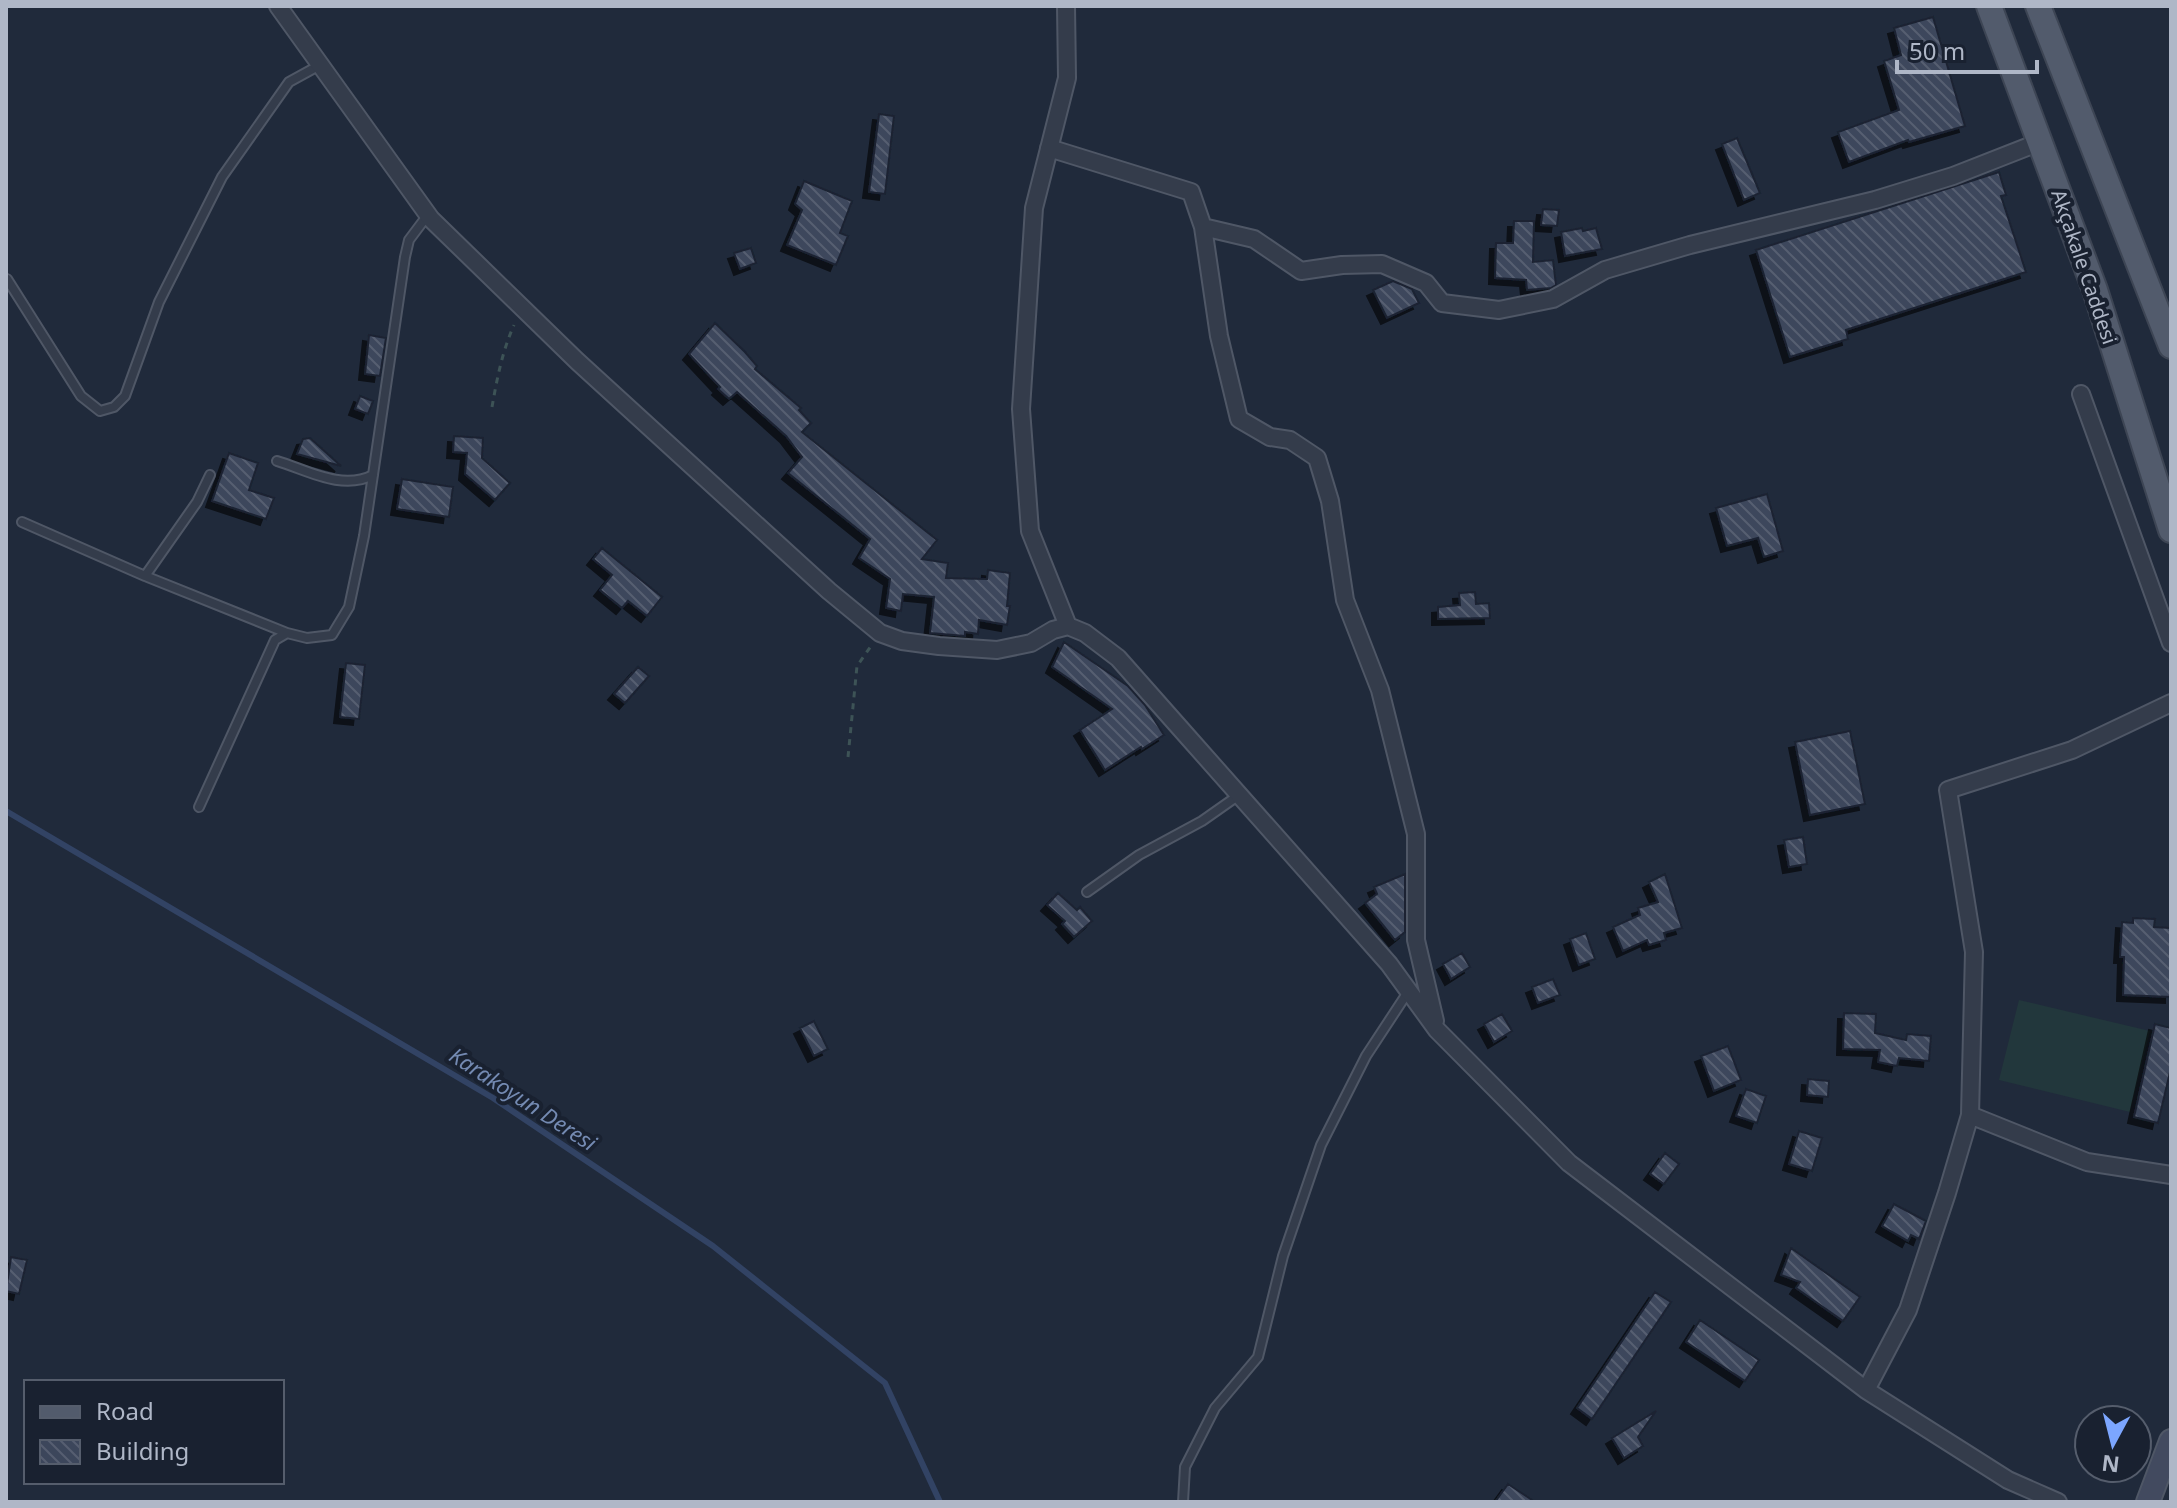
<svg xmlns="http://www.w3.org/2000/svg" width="2177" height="1508" font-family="'Noto Sans',sans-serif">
<defs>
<pattern id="building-back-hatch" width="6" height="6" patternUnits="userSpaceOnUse" patternTransform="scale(2)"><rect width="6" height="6" fill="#3c465b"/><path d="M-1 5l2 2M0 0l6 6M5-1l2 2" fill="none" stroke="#565e71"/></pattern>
<filter id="shadow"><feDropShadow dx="-6" dy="6" stdDeviation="0" flood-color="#0009"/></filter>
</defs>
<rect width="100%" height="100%" fill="#202a3b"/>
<path fill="#22373c" d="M2019 1000 2150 1031 2130 1112 1999 1080Z"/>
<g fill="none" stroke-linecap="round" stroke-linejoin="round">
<path stroke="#324364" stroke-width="6" d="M6 811 493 1098 713 1246 885 1383 940 1502"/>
</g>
<path fill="url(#building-back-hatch)" stroke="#1b2332" stroke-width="2" filter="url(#shadow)" d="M1933 17 1965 126 1909 142 1908 140 1849 162 1838 132 1899 110 1884 61 1901 55 1894 28Z
M879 114 894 116 885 194 869 192Z
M1737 138 1760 193 1744 200 1722 144Z
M1999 172 2006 195 2001 196 2026 272 1846 330 1848 339 1790 357 1756 250Z
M804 181 852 201 840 233 848 236 836 265 787 245 802 210 795 204Z
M1543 209 1559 210 1557 226 1541 225Z
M1514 221H1534L1533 262 1553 260 1556 285 1551 288 1527 290 1526 280 1495 278 1496 243H1513Z
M1582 228 1583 231 1596 228 1602 249 1565 256 1561 232Z
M751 248 756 263 740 269 734 253Z
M1393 281 1412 289 1419 303 1387 318 1373 290Z
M715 323 745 352 757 366 755 369 801 408 799 410 811 423 802 432 937 540 922 559 948 563 946 578 987 579 988 570 1010 573 1007 606H1010L1007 625 979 620 978 634 965 632V636L930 633 934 597 903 594 901 611 886 608 890 579 859 558 870 539 788 473 802 457 786 436 737 392 729 399 718 389 720 387 689 354Z
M369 335 386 338 380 376 365 374Z
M360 396 373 401 368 414 355 409Z
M454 436 483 438 482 458 510 483 495 500 465 474 467 453 453 452Z
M310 438 341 466 297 454 303 439Z
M229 453 258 463 249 490 274 498 266 519 212 501Z
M402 479 453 487 449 517 397 509Z
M1767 494 1783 551 1764 557 1758 538 1727 546 1716 508Z
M602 548 662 597 647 616 628 601 622 608 600 590 612 575 593 559Z
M1475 592 1476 604 1489 603 1490 618 1438 619V607L1460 605 1459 593Z
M1064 642 1128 686 1145 705 1164 735 1142 749 1141 747 1105 770 1080 730 1112 709 1052 667Z
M346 663 365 665 359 719 340 717Z
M638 667 649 676 625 703 614 694Z
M1850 731 1865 804 1810 815 1795 742Z
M1803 837 1807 864 1789 867 1784 840Z
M1405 874V932L1395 940 1365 903 1377 894 1374 887Z
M1665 874 1682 928 1664 933 1666 940 1649 945 1647 940 1623 951 1613 927 1640 915 1638 908 1658 902 1649 882Z
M1058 893 1077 910 1080 907 1092 921 1074 937 1062 924 1065 921 1047 905Z
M2133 918 2155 919 2154 927 2171 928V997L2123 995 2124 957H2120L2122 922 2133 923Z
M1586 933 1595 959 1579 965 1570 939Z
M1462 953 1470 967 1451 979 1443 964Z
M1553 979 1560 995 1538 1003 1532 987Z
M1844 1013 1876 1014 1875 1033 1906 1040 1907 1034 1931 1036 1929 1061 1899 1058 1897 1066 1878 1062 1880 1050 1843 1049Z
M1502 1014 1512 1031 1494 1042 1484 1024Z
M814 1021 828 1049 814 1056 800 1028Z
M2155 1024 2171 1028V1068L2158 1123 2134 1117Z
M1728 1046 1741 1080 1714 1091 1701 1056Z
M1808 1079 1829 1081 1828 1097 1807 1095Z
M1746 1089 1766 1096 1757 1123 1736 1116Z
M1799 1131 1822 1138 1812 1171 1789 1164Z
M1665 1153 1679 1164 1664 1184 1650 1174Z
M1894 1204 1926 1221 1919 1239 1911 1235 1908 1241 1882 1226Z
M1791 1248 1860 1297 1843 1321 1796 1288 1800 1282 1781 1275Z
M11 1257 27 1260 19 1294 6 1291Z
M1655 1292 1671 1302 1592 1419 1577 1408Z
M1700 1320 1759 1360 1745 1381 1686 1342Z
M1656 1411 1638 1437 1643 1446 1624 1458 1612 1438Z
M1508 1484 1535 1502H1495Z"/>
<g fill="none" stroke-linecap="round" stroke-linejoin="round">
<defs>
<path id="service" d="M7 279 81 396 100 411 114 407 125 396 159 302 222 177 289 82 320 65
M277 461C307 470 342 491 373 475
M22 522 145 576 287 633
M145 576 197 502 210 475
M199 807 275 640 287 633 307 638 332 635 349 607 364 536 405 257 409 240 427 216
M1087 892 1139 855 1202 821 1239 795
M1183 1502 1185 1467 1215 1408 1258 1357 1283 1256 1321 1145 1366 1056 1408 992"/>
<path id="minor" d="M278 6 431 219 577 361 829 591 880 633 902 641 939 646 997 650 1031 643 1053 630 1068 626 1085 633 1118 658 1187 736 1389 964 1437 1030 1569 1163 1866 1390 2008 1480 2058 1502
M1066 6 1067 78 1034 208 1021 409 1030 531 1068 626
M1049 148 1191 192 1203 227 1254 239 1301 271 1342 265 1382 264 1426 283 1442 303 1499 310 1553 299 1605 270 1690 245 1875 200 1953 176 2040 142
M1203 227 1219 336 1239 419 1270 437 1290 440 1317 458 1330 501 1345 600 1380 690 1416 834V940L1435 1021
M2081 394 2171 643
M1970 1115 2087 1162 2171 1175
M1866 1390 1908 1310 1947 1193 1970 1115 1974 952 1948 790 2072 750 2171 703"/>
<path id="secondary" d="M2148 1502 2171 1441"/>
<path id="primary" d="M1989 6 2095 290 2171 530
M2038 6 2171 346"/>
</defs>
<use href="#service" stroke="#4f5766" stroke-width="12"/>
<use href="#minor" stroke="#4f5766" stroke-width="20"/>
<use href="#secondary" stroke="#4f5766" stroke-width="26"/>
<use href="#primary" stroke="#3d4554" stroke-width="28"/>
<path stroke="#3d5356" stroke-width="3" stroke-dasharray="6 6" stroke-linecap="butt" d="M492 407C497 379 502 352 514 325
M848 757 857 666 871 646"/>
<use href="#service" stroke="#343c4b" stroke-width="8"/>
<use href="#minor" stroke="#343c4b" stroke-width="16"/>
<use href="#secondary" stroke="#424a5f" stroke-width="22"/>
<use href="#primary" stroke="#525b6c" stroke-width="24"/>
</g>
<g text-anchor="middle" stroke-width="8" stroke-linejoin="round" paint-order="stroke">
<g font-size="20" fill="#afb7c7" stroke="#192130">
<text transform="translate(2084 267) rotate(71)" y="7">Akçakale Caddesi</text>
</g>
<g font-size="22" font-style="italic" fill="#748ab2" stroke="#192130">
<text transform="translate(523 1099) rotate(33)" y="8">Karakoyun Deresi</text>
</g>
</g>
<rect width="2177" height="1508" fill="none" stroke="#afb7c7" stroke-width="16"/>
<rect x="24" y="1380" width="260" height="104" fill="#192130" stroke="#555d6c" stroke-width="2"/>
<rect x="40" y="1406" width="40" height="12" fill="#525b6c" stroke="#555d6c" stroke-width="2"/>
<text x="96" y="1420" font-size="24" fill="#afb7c7">Road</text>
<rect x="40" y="1440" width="40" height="24" fill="url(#building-back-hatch)" stroke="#555d6c" stroke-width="2"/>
<text x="96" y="1460" font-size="24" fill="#afb7c7">Building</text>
<g transform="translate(2113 1444) rotate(187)"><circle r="38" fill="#192130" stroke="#555d6c" stroke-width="2"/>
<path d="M0-6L14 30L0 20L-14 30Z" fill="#7ca6ff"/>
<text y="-12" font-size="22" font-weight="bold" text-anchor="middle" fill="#afb7c7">N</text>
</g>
<path d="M1897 60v12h140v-12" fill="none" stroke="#afb7c7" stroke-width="4"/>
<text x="1909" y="60" font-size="24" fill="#afb7c7" stroke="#192130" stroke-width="6" paint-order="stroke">50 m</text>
</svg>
